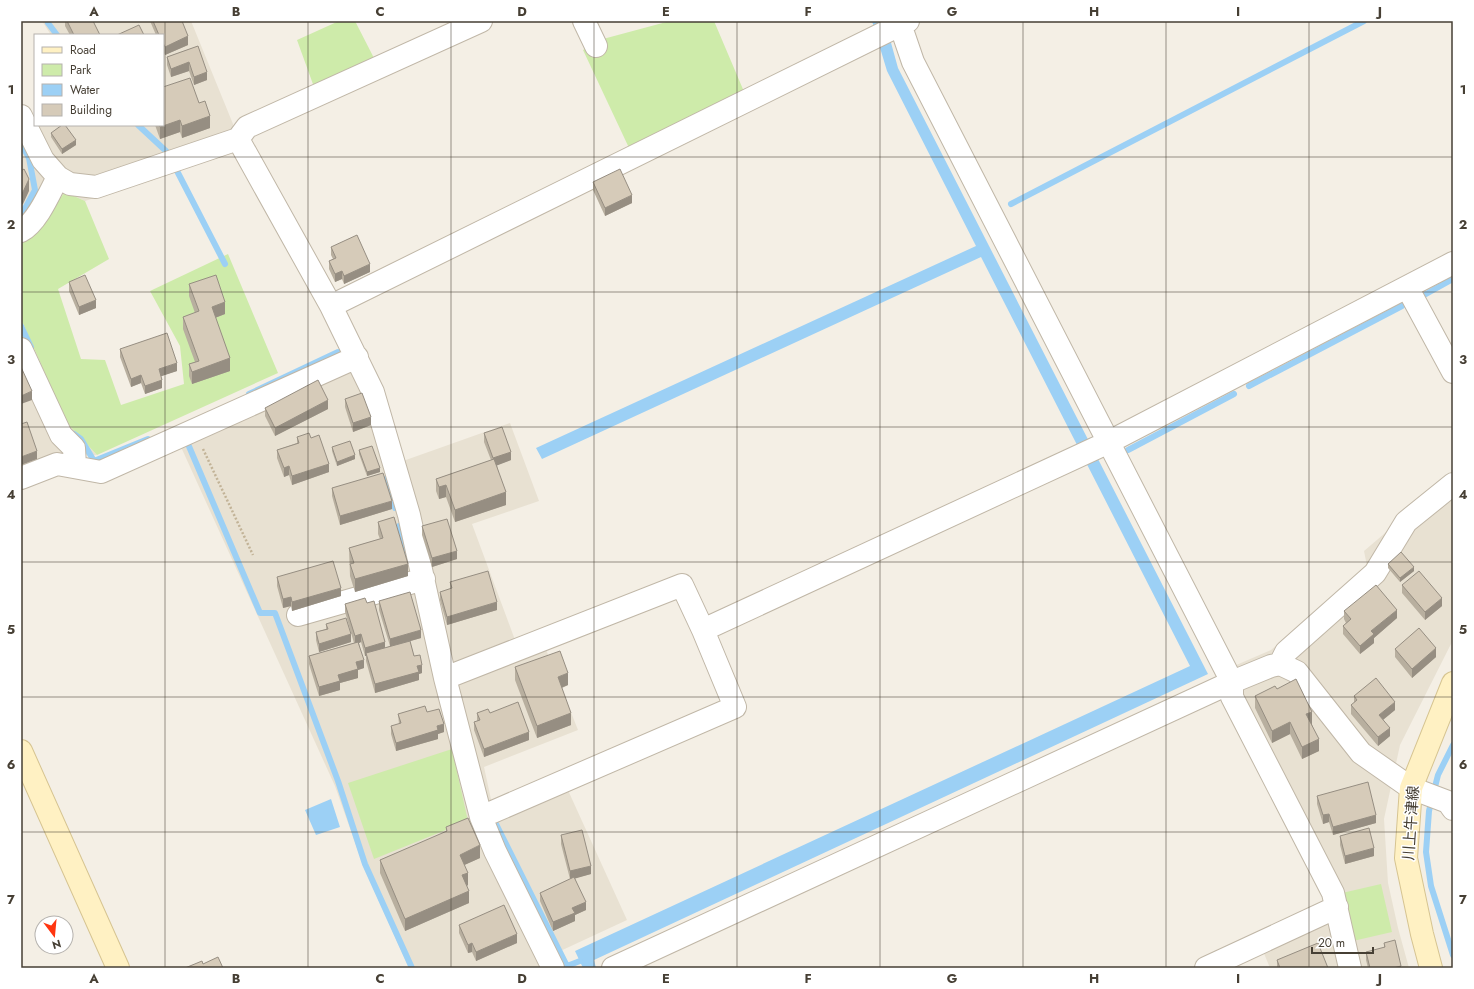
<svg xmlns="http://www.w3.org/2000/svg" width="1474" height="989" font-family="Jost,'Noto Sans JP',sans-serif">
<rect width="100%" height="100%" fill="#f4efe5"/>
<path fill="#e8e1d2" d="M42 21H191L233 124V152L85 201 65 192 31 235 21 240V133L38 125H163V35H51Z
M21 319 67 423 97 455 57 456 21 470Z
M368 361 403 461 510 423 539 501 472 524 515 640 545 647 578 730 484 767 492 804 567 788 627 920 556 953 552 968H409L364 868 335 786 181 447Z
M1453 475V640L1400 745 1384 819 1388 883 1398 928 1409 968H1270L1263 951 1329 904 1224 696 1234 666 1271 650 1367 566 1364 551Z"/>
<path fill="#ceebaa" d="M339 21H355L376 62 314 87 297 40Z
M670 21H714L745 94 630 150 583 50 603 39Z
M65 192 85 201 109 259 58 289 81 359 105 360 121 405 184 384 180 346 150 291 228 254 278 373 97 455 67 423 21 319V240L31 235Z
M452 749 468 821 374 859 348 783Z
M1381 884 1392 932 1353 941 1342 893Z"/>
<path fill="#9cd0f5" d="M872 21H885L898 68 1208 674 594 960 596 968H583L575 951 1190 666 981 257 542 459 536 448 976 246 887 71Z
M331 799 340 827 316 835 305 810Z"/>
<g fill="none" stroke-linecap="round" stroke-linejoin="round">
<path stroke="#9cd0f5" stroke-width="6" d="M48 23 57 35
M138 125 167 152
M21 143 29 158 35 190 21 216
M176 169 225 264
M1011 204 1364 21
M1426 294 1453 279
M21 326 31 347
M1249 386 1402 306
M249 394 338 352
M74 434 81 439 94 461 148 439
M188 444 260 613H275L338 781 365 864 412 968
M1128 450 1234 394
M387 478 395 508
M399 526 408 561
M1453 745 1438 775 1429 811 1426 852 1431 886 1453 955
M494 820 567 966 580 961"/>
<defs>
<path id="street" d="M584 21 596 46
M899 21 913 62 1232 682V697L1333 893 1350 968
M21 116 43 160 58 177 70 184 96 187 238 139 247 127 481 21
M238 139 331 306 373 392 409 515 445 678 481 817 495 851 553 968
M21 231C37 223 50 192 58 177
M1407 287 1453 372
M331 306 908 21
M21 349 61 435 74 448 75 467
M21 478 57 464 101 472 357 357
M298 615 424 579
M1280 664 1286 652 1375 573 1406 522 1453 484
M445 678 682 585 703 630 1109 442 1453 263
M481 817 735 707 703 630
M613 968 1232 682 1271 666 1280 664 1297 672 1361 753 1411 788 1448 802 1453 809
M1206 968 1337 907"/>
<path id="secondary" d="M21 751 118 968
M1431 968 1422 934 1406 858 1411 788 1453 683"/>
</defs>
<use href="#street" stroke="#c0b7a7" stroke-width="24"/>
<use href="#secondary" stroke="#d6c491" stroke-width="24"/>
<path stroke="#c2b397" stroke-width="2.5" stroke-dasharray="2 2" stroke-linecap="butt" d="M203 449 253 555"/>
<use href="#street" stroke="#fff" stroke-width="22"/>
<use href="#secondary" stroke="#fff1c3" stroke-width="22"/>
</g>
<path fill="#b8af9f" d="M65 21H93L100 35H70L65 26Z
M150 21H182L188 45 165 55 163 51V35H156Z
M198 46 207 80 194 85 189 71 171 77 167 65V57Z
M199 103 210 128 182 138 180 132 160 139 155 125H163Z
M51 133 76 145 62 154 51 137Z
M593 182 632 203 605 216 593 190Z
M331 247 370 272 344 284 342 279 335 282 329 269V261L333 259 331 255Z
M69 282 96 308 79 315 69 291Z
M189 284 225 314 215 318 230 371 192 384 189 376V364L195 362 183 329V317L195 313 189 296Z
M120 349 177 371 161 376 162 388 145 394 141 383 131 387 120 357Z
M345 399 371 425 353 432 345 407Z
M265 408 328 409 275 436 265 416Z
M484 433 511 460 497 465 506 505 455 522 446 497 439 499 436 491V479L491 460 484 442Z
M297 437 311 438 329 472 292 485 289 475 284 477 277 458V450L297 443Z
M332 447 355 459 337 466 332 451Z
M359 450 380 472 367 476 359 454Z
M332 488 392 509 340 525 332 496Z
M378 522 408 576 355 592 350 576 349 548 380 539 378 534Z
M422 526 457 559 432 567 422 535Z
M1388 564 1414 571 1400 582 1388 568Z
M277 577 341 596 292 611 291 606 283 608 277 586Z
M450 582 497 610 447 625 440 600V592L450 589Z
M1402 585 1442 606 1425 620 1402 593Z
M379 601 421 638 410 641 414 656 422 673 419 674V680L375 693 366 661V656H365L361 642 359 643 364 668 358 670V678L340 683V690L319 696 309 664V656L354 643 345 612V604L367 603 385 648 390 646 379 610Z
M1344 611 1397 618 1374 638V643L1360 654 1343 634V626L1346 623 1344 619Z
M326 624 351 642 319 652 316 640V632L326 629Z
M1395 649 1436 657 1412 678 1395 657Z
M515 667 568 685 562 688 571 725 537 738 515 680Z
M1277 689 1312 724 1319 751 1302 759 1290 734 1272 743 1255 708V696Z
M1354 696 1395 710 1383 720 1390 736 1378 746 1351 714V705L1354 703Z
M427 712 444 732 438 734V739L396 751 391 734V726L399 724 398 714Z
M477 713H490L529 740 484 757 474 730V722L477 721Z
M1317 796 1376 823 1333 835 1329 822 1323 824 1317 804Z
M446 827 480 858 464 865 468 885 467 886 469 903 405 931 380 873V860L446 832Z
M561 835 591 874 575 878 586 910 575 915V921L553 931 540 901V893L570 879 561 844Z
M1340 836 1374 856 1345 864 1340 845Z
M459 925 517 943 476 961 472 952 468 953 459 933Z
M1384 943 1401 968H1368L1366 960V952L1384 948Z
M1277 960 1328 968H1277Z"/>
<path fill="#968e82" d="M188 36V45L165 55V47Z
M189 62V71L171 77V69Z
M207 72V80L194 85V77Z
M210 116V128L182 138V126Z
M180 120V132L160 139V127Z
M76 140V145L62 154V149Z
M29 179V191L23 204 21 205V193Z
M632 195V203L605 216V208Z
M370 264V272L344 284V276Z
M342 271V279L335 282V274Z
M96 300V308L79 315V307Z
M225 302V314L212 319V307Z
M230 358V371L192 384V372Z
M177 363V371L159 377V369Z
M141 375V383L131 387V379Z
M162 380V388L145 394V386Z
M32 391V400L21 404V396Z
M328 400V409L275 436V428Z
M371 417V425L353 432V423Z
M37 451V459L21 465V457Z
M511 452V460L493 467V458Z
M355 455V459L337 466V462Z
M329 464V472L292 485V476Z
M289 466V475L284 477V468Z
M380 468V472L367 476V472Z
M446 485V497L439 499V487Z
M506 492V505L455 522V510Z
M392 501V509L340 525V516Z
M457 551V559L432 567V558Z
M408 564V576L355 592V579Z
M1414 567V571L1400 582V578Z
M341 588V596L292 611V602Z
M291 597V606L283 608V599Z
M1442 598V606L1425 620V612Z
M497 602V610L447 625V617Z
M1397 610V618L1374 638V643L1360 654V646L1371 631Z
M421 630V638L390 647V639Z
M351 634V642L319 652V644Z
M361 634V642L355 645V636Z
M385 642V651L366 653V656H365V648Z
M1436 648V657L1412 678V669Z
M364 660V668L358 670V678L340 683V690L319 696V687L356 662Z
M422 665V673L419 674V680L375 693V684L417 666Z
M568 673V685L558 689V677Z
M1395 702V710L1379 723V715Z
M1312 712V724L1306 727V714Z
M571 713V725L537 738V726Z
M1290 722V734L1272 743V731Z
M444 724V732L438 734V739L396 751V743L437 726Z
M1390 728V736L1378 746V737Z
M529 732V740L484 757V749Z
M1319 739V751L1302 759V747Z
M1329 814V822L1323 824V815Z
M1376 815V823L1333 835V827Z
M480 845V858L460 867V855Z
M1374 848V856L1345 864V856Z
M591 866V874L570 880V871Z
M468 873V885L462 888V875Z
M469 891V903L405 931V919Z
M586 902V910L575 915V921L553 931V922L572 908Z
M517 934V943L476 961V952Z
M472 943V952L468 953V945Z
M1401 966V968H1393Z"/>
<path fill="#d6cbb9" stroke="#968e82" d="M67 21H93L100 35H74Z
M153 21H182L188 36 165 47 163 43V35H159Z
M139 25 144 35H117Z
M198 46 207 72 194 77 189 62 171 69 167 57Z
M190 78 199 103 205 101 210 116 182 126 180 120 160 127 159 125H163V87Z
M62 125H65L76 140 62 149 51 133Z
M24 169 29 179 23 192 21 193V171Z
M620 169 632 195 605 208 593 182Z
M357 235 370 264 344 276 342 271 335 274 329 261 336 258 331 247Z
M85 275 96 300 79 307 69 282Z
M216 275 225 302 212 307 230 358 192 372 189 364 199 361 183 317 199 311 189 284Z
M167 333 177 363 159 369 162 380 145 386 141 375 131 379 120 349Z
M21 367 32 391 21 396Z
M318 380 328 400 275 428 265 408Z
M362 393 371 417 353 423 345 399Z
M27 422 37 451 21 457V424Z
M502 427 511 452 493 458 484 433Z
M309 433 311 438 319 435 329 464 292 476 289 466 284 468 277 450 299 443 297 437Z
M350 441 355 455 337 462 332 447Z
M372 446 380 468 367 472 359 450Z
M494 459 506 492 455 510 446 485 439 487 436 479Z
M383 473 392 501 340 516 332 488Z
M394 517 408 564 355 579 350 564 354 563 349 548 383 538 378 522Z
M447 519 457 551 432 558 422 526Z
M1401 552 1414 567 1400 578 1388 564Z
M333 561 341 588 292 602 291 597 283 599 277 577Z
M488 571 497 602 447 617 440 592 452 588 450 582Z
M1419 571 1442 598 1425 612 1402 585Z
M1376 585 1397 610 1371 631 1374 634 1360 646 1343 626 1351 619 1344 611Z
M410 592 421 630 390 639 379 601Z
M365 598 367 603 374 601 385 642 365 648 361 634 355 636 345 604Z
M346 618 351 634 319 644 316 632 328 629 326 624Z
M1419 628 1436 648 1412 669 1395 649Z
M410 641 414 656 420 655 422 665 417 666 419 672 375 684 366 653Z
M358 642 364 660 356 662 358 669 338 675 340 681 319 687 309 656Z
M560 651 568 673 558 677 571 713 537 726 515 667Z
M1376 678 1395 702 1379 715 1390 728 1378 737 1351 705 1357 700 1354 696Z
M1296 679 1312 712 1306 714 1319 739 1302 747 1290 722 1272 731 1255 696 1275 686 1277 689Z
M518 702 529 732 484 749 474 722 480 720 477 713 488 709 490 713Z
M425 706 427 712 439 709 444 724 437 726 438 730 396 743 391 726 401 723 398 714Z
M1368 782 1376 815 1333 827 1329 814 1323 815 1317 796Z
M468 818 480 845 460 855 468 873 462 875 469 891 405 919 380 860 447 831 446 827Z
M1369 828 1374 848 1345 856 1340 836Z
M582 830 591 866 570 871 561 835Z
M574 877 586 902 572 908 575 913 553 922 540 893Z
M504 905 517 934 476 952 472 943 468 945 459 925Z
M1395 940 1401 966 1393 968H1370L1366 952 1385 947 1384 943Z
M1318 943 1328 968H1280L1277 960Z
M218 957 223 968H185L202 961 203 964Z"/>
<path fill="none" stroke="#463f34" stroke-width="1" stroke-opacity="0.55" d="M165 21V968M308 21V968M451 21V968M594 21V968M737 21V968M880 21V968M1023 21V968M1166 21V968M1309 21V968M21 157H1453M21 292H1453M21 427H1453M21 562H1453M21 697H1453M21 832H1453"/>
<g text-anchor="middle" stroke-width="3" stroke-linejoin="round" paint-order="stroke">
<g font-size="15" fill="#463f34" stroke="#fff">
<text transform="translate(1411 823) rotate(-86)" y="5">川上牛津線</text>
</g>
</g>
<rect width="1474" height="989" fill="none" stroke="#ffffff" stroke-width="44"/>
<rect x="34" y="34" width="130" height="92" fill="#ffffff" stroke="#b5b2ae"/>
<rect x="42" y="47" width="20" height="6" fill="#fff1c3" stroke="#b5b2ae"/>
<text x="70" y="54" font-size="12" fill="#463f34">Road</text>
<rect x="42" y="64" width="20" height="12" fill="#ceebaa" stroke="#b5b2ae"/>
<text x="70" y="74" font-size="12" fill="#463f34">Park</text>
<rect x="42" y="84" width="20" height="12" fill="#9cd0f5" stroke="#b5b2ae"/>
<text x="70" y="94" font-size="12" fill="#463f34">Water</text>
<rect x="42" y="104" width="20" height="12" fill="#d6cbb9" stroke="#b5b2ae"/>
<text x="70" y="114" font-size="12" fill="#463f34">Building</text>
<g transform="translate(54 935) rotate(164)"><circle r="19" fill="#ffffff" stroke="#b5b2ae"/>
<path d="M0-3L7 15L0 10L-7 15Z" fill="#ff3510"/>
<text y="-6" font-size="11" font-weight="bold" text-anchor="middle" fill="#463f34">N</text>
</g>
<path d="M1312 947v6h61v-6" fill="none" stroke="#463f34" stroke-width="2"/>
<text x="1318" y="947" font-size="12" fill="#463f34" stroke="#ffffff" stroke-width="3" paint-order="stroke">20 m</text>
<rect x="22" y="22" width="1430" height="945" fill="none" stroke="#463f34" stroke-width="1.5"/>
<g font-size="13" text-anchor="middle" font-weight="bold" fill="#463f34">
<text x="94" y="16">A</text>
<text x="236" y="16">B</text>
<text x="380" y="16">C</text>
<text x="522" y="16">D</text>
<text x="666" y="16">E</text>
<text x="808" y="16">F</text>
<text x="952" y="16">G</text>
<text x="1094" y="16">H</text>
<text x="1238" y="16">I</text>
<text x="1380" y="16">J</text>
<text x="11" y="94">1</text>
<text x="1463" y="94">1</text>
<text x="11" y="229">2</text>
<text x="1463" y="229">2</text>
<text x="11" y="364">3</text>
<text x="1463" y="364">3</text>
<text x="11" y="499">4</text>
<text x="1463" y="499">4</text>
<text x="11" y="634">5</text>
<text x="1463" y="634">5</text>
<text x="11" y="769">6</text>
<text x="1463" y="769">6</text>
<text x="11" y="904">7</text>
<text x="1463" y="904">7</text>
<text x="94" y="983">A</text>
<text x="236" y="983">B</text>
<text x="380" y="983">C</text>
<text x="522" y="983">D</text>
<text x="666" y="983">E</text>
<text x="808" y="983">F</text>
<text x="952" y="983">G</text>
<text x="1094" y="983">H</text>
<text x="1238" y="983">I</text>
<text x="1380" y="983">J</text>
</g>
</svg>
